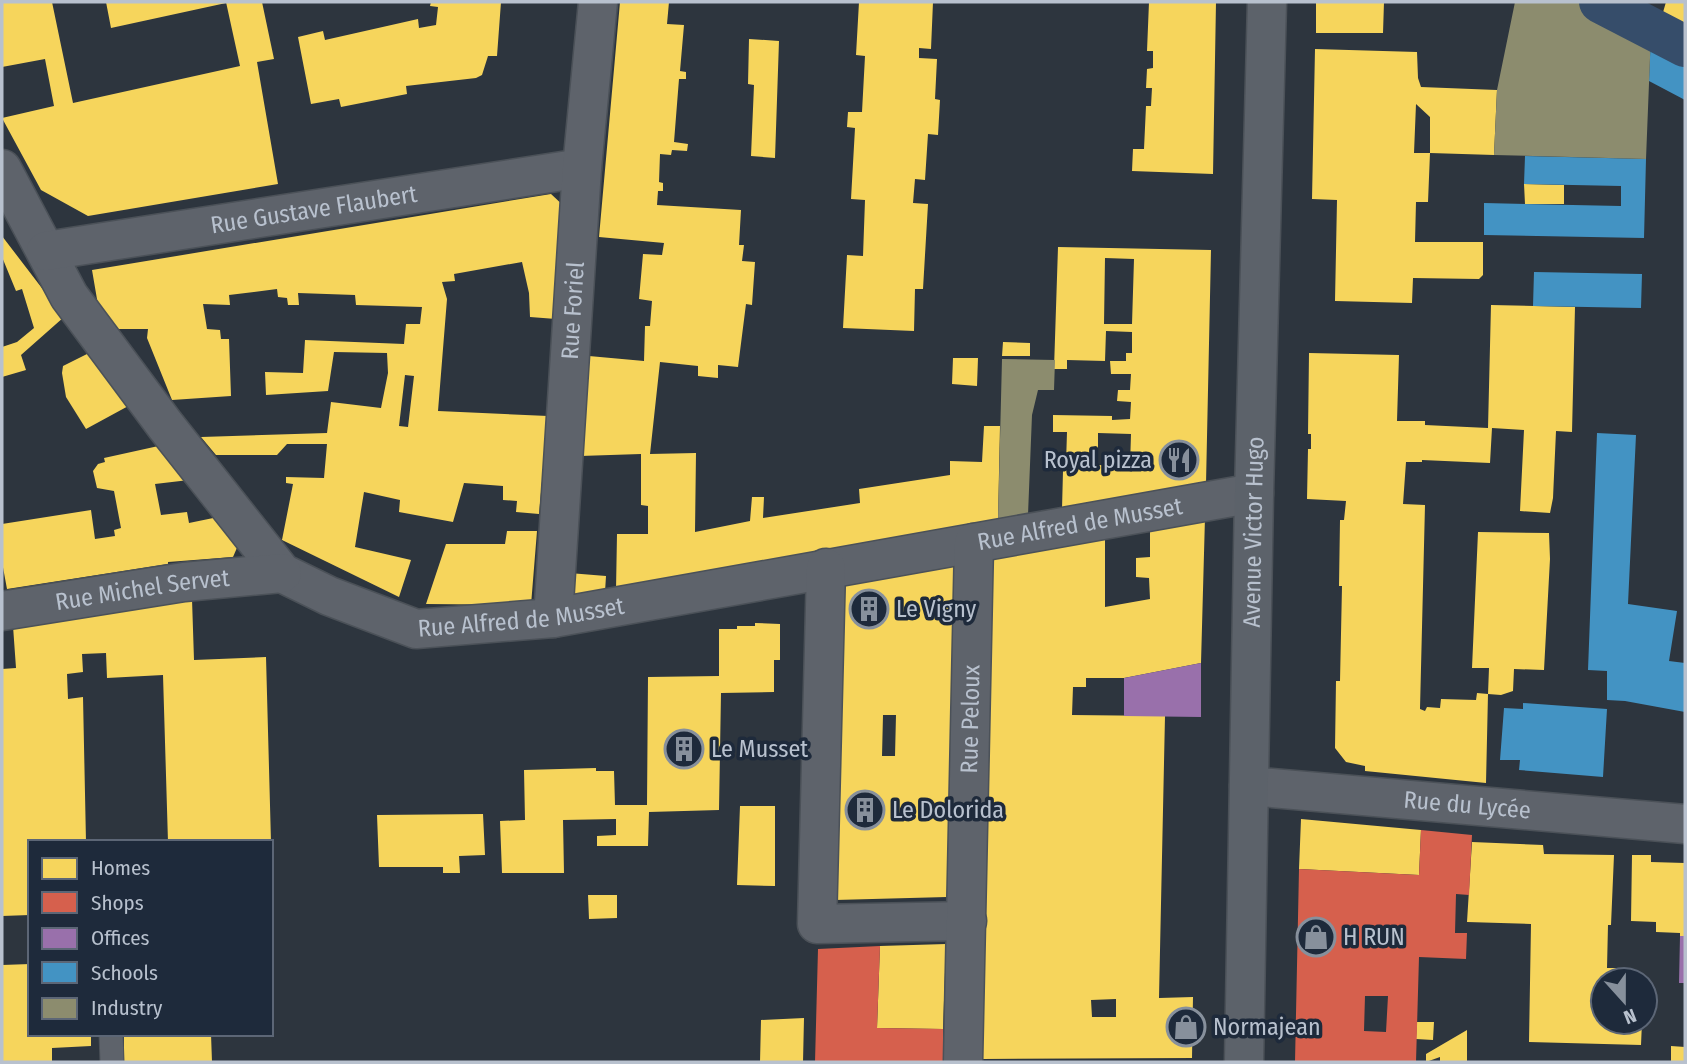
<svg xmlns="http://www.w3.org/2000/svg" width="1687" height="1064" font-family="'Fira Sans Condensed',sans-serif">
<rect width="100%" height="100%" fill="#2d353e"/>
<path fill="#f6d55c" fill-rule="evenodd" d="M2 2H52L73 103 240 66 226 2H262L274 59 257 62 278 184 88 216 41 190 2 118 54 106 45 59 2 67Z
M106 2H226V3L111 28Z
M431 2H501L497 56H488L482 75 476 78 406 86 407 94 341 107 339 99 311 104 298 37 323 31 325 40 418 19 419 28 436 25 438 7 430 6Z
M620 2H669L667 24 684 25 680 71 686 72V79H679L674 142 688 144 687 151 672 150 671 155 660 154 659 182 663 183V191H658L657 205 741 210 739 245H744L742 261 755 262 752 305 746 304 738 367 718 365V378L698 376V366L660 362 650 454 696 453 695 532 750 521 752 497H764L763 518 860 503 859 489 950 475V461L982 462 984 426H1000L998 520 616 590 617 534H648V506L641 505V454L580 456 589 356 644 361 645 326H650L652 301 639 299 643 254 662 255 664 243 599 237Z
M859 2H933L931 49 919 48V58L937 59 935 99 940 100 938 135 928 134 925 180 915 179 913 203 928 204 923 289H915L914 331 843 328 847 255 863 256 865 200 851 199 855 128 847 127 848 112H862L865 56 856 55Z
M1149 2H1216L1213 174 1132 171 1133 149H1144L1146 106H1151L1152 88H1146L1147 69 1153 68V51H1147Z
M1316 2H1384L1383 33H1316Z
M1666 2H1685V40L1659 26Z
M749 39 779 41 775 158 751 156 754 85 748 84Z
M1315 49 1417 52 1418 78 1421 87 1497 90 1494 155 1430 153V117L1416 104 1414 153H1430L1428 202H1416L1415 242H1483V275L1479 279 1413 278 1412 303 1335 301 1337 200 1312 199Z
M1524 184 1564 185V204H1525Z
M551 194 566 208 556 319 530 317 529 293 522 262 454 274 455 281 442 282 447 299 438 411 548 416 539 514 516 512 517 501 503 500V486L464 483 453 522 399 512 400 500 364 492 355 547 411 560 399 597 282 540 293 484 286 483V477L324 478 327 444H287L277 455H216L201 437 327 433 331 402 381 408 388 373 387 353 334 352 328 391 266 395 265 372 303 373 305 340 404 344 406 324H420L422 307 356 305 355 295 298 293 299 305H288L287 298 278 297 277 289 229 295 230 305 203 304 207 329 220 330 221 339H229L231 396 172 400 147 338 148 329H117L98 305 92 270ZM405 375 414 376 408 427 399 426Z
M2 236 64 317 21 355 26 370 2 377V347L17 342 34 328 22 289 16 291 2 257Z
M1058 247 1211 250 1206 484 1062 509 1063 471 1066 464 1067 432H1053V415L1112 416V420L1130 419 1131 402 1117 401 1118 390H1130L1131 374H1111L1110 361H1126V353H1132V332L1106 331 1105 361 1067 360V369H1054ZM1105 258 1134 259 1132 324H1104ZM1098 433 1131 434 1130 466 1098 465Z
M1491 305 1575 307 1572 432 1556 431 1553 498 1550 513 1520 511 1524 430 1492 428 1490 463 1422 460V462H1406L1403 504 1425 505 1420 709 1425 711 1427 707 1440 708 1441 699 1476 700 1477 693 1488 694 1489 668H1472L1478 532 1549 533 1550 559 1544 670 1514 669 1513 691 1501 695 1488 694 1486 783 1365 771V766L1346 762 1335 748 1336 681H1340L1342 586H1339L1340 520H1344L1346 501 1307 499 1308 449H1311V434H1308L1309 353 1399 355 1397 421H1425V425L1488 428Z
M1003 342 1030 343V356H1002Z
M91 352 132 404 86 429 66 397 62 373 63 366Z
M953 358H978L977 386 952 384Z
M163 445 189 480 155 484 161 515 187 512 189 523 223 516 239 543 233 557 168 562V564L7 589 2 562V524L91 510 95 539 115 536 114 530 121 528 114 491 97 488 93 471 98 464 105 462 104 458Z
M1205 517 1201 663 1124 678H1086V687H1073L1072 715 1165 716 1159 998 1193 997 1192 1058 982 1059 993 557 1105 536V607L1150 599 1149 578 1136 577V558L1150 557V527ZM1116 999V1017H1092L1091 1000Z
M507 531H537L531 605 426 604 446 544H505Z
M955 566 947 897 835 900 843 583ZM883 715H896L895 756H882Z
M569 573 606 576 605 592 574 597Z
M192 599 194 660 266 657 271 842H168L163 675 107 678 106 653 82 654 83 672 67 674 68 699 83 697 86 842H30V915L2 916V669L16 668 13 626Z
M755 623 780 624V660H774V692L721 693 719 810 649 812 648 846H597V836L616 835V819L563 820 564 873H502L500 821 525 820 524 770 596 768V771H614L615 805H647L648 677 719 676V629H737V626H755Z
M740 806H775V886L737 885Z
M483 814 485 855 459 856 460 873H443V867H379L377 815Z
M1301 819 1421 830 1419 875 1299 869Z
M1472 842 1543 845 1544 854 1614 855 1611 925H1608L1607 968H1618V980H1603V1022H1642L1641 1045 1529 1042 1531 924 1467 922Z
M1632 855H1651V862L1685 863V936H1680V933L1656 932V922L1631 921Z
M588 895H617V918L589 919Z
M946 944 943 1029 877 1028 880 946Z
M30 964V1034H91V1046L52 1048V1062H2V965Z
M804 1018 803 1062H760L761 1020Z
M1417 1022H1434L1433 1040 1416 1039Z
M1467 1030V1062H1440V1057L1426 1062V1054Z
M124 1034H211L212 1062H124Z
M1671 1046 1685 1047V1062H1671Z"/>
<path fill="#d6604d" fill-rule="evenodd" d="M1421 830 1472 835 1469 895 1456 894 1455 933H1467L1466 959 1419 957 1416 1062H1295L1299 869 1419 875ZM1365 996H1388L1386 1032 1364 1031Z
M880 946 877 1028 943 1029V1062H815L818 949Z"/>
<path fill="#9970ab" d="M1201 663V717L1124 716V678Z
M1680 936H1685V983H1679Z"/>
<path fill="#4393c3" d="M1651 33 1685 50V100L1649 81Z
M1525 156 1646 159 1644 238 1484 235V203L1621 206V186L1524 184Z
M1534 272 1642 274 1641 308 1533 306Z
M1597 433 1636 435 1628 604 1677 611 1669 661 1685 663V712L1625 701 1607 700V671L1588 670Z
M1523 703 1607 709 1603 777 1519 770 1520 760H1500L1504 708 1523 709Z"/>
<path fill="#8c8c6e" d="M1515 2H1589L1651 33 1646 159 1494 155 1497 90Z
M1002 359 1055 360 1054 390H1038L1032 415 1028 515 998 520Z"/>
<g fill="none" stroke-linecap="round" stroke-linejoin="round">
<path stroke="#364d6a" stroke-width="42" d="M1600 2 1685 46"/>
<defs>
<path id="service" d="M111 1034 112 1062"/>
<g id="minor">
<path id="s1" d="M2 169 69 296 165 425 282 573 329 596 416 629 553 618 1254 493"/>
<path id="s2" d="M46 251 582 168"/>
<path d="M826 568 817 924 967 921"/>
<path id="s3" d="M2 611 184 582 282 573"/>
<path id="s4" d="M553 618 582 168 598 2"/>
<path id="s5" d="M963 1062 974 543"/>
</g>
<g id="tertiary">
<path id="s6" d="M1249 786 1685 824"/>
</g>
<g id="secondary">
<path id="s7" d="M1244 1062 1254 493 1267 2"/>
</g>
</defs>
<use href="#service" stroke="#4b5158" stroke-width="25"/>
<use href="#minor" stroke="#4b5158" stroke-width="41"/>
<use href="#tertiary" stroke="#4b5158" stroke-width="41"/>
<use href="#secondary" stroke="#4b5158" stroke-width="41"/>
<use href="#service" stroke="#5e636b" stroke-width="23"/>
<use href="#minor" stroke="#5e636b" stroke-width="38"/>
<use href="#tertiary" stroke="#5e636b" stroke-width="38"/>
<use href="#secondary" stroke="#5c626a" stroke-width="38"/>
</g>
<defs>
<symbol id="restaurant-ring" viewBox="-11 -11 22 22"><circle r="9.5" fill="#1e2a3b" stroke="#87909c" stroke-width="1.5"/><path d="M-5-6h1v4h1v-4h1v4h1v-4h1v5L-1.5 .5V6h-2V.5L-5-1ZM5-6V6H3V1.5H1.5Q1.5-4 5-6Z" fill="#87909c"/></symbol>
<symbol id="building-ring" viewBox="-11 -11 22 22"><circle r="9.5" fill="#1e2a3b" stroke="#87909c" stroke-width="1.5"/><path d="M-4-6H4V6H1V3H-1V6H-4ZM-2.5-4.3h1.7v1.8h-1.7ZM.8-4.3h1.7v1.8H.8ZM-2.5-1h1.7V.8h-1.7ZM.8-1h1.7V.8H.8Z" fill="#87909c"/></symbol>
<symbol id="shop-ring" viewBox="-11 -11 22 22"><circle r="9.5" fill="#1e2a3b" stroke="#87909c" stroke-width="1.5"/><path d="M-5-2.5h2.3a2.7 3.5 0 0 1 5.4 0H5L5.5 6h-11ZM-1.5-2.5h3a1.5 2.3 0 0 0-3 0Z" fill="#87909c"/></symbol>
</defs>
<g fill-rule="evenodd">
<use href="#restaurant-ring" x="1157" y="438" width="44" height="44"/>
<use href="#building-ring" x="847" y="587" width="44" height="44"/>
<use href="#building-ring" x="662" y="727" width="44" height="44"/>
<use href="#building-ring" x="843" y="788" width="44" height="44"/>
<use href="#shop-ring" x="1294" y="915" width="44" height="44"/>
<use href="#shop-ring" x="1164" y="1005" width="44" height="44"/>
</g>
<g text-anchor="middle" stroke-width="7" stroke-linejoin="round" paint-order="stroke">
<g font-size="24" fill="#b8c1ce" stroke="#1e2a3b">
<text dy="8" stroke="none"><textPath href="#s2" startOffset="271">Rue Gustave Flaubert</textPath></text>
<text dy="8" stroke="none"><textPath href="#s4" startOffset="308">Rue Foriel</textPath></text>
<text dy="8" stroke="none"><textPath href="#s1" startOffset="1311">Rue Alfred de Musset</textPath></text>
<text dy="8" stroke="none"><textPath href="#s7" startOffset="530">Avenue Victor Hugo</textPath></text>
<text dy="8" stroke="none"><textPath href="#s3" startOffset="142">Rue Michel Servet</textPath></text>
<text dy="8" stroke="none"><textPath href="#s1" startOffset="744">Rue Alfred de Musset</textPath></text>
<text dy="8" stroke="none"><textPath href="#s5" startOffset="343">Rue Peloux</textPath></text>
<text dy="8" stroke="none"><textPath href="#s6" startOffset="219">Rue du Lycée</textPath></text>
</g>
<g font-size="24" fill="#b8c1ce" stroke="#1e2a3b" text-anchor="start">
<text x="1152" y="468" text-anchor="end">Royal pizza</text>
<text x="896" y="617">Le Vigny</text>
<text x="711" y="757">Le Musset</text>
<text x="892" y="818">Le Dolorida</text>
<text x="1343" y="945">H RUN</text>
<text x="1213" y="1035">Normajean</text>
</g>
</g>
<rect width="1687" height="1064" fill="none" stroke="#b8c1ce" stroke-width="7"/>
<rect x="28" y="840" width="245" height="196" fill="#1e2a3b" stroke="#5c6676" stroke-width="2"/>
<rect x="42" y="858" width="35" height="21" fill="#f6d55c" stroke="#5c6676" stroke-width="2"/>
<text x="91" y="875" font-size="21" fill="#b8c1ce">Homes</text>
<rect x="42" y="892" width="35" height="21" fill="#d6604d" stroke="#5c6676" stroke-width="2"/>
<text x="91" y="910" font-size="21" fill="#b8c1ce">Shops</text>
<rect x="42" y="928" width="35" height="21" fill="#9970ab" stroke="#5c6676" stroke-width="2"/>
<text x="91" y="945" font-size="21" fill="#b8c1ce">Offices</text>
<rect x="42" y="962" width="35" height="21" fill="#4393c3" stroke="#5c6676" stroke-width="2"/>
<text x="91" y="980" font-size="21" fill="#b8c1ce">Schools</text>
<rect x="42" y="998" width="35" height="21" fill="#8c8c6e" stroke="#5c6676" stroke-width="2"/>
<text x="91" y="1015" font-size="21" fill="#b8c1ce">Industry</text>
<g transform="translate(1624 1001) rotate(159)"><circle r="33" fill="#1e2a3b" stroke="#5c6676" stroke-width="2"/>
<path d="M0-5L12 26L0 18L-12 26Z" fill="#87909c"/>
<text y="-10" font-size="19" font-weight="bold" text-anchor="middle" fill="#b8c1ce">N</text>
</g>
</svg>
